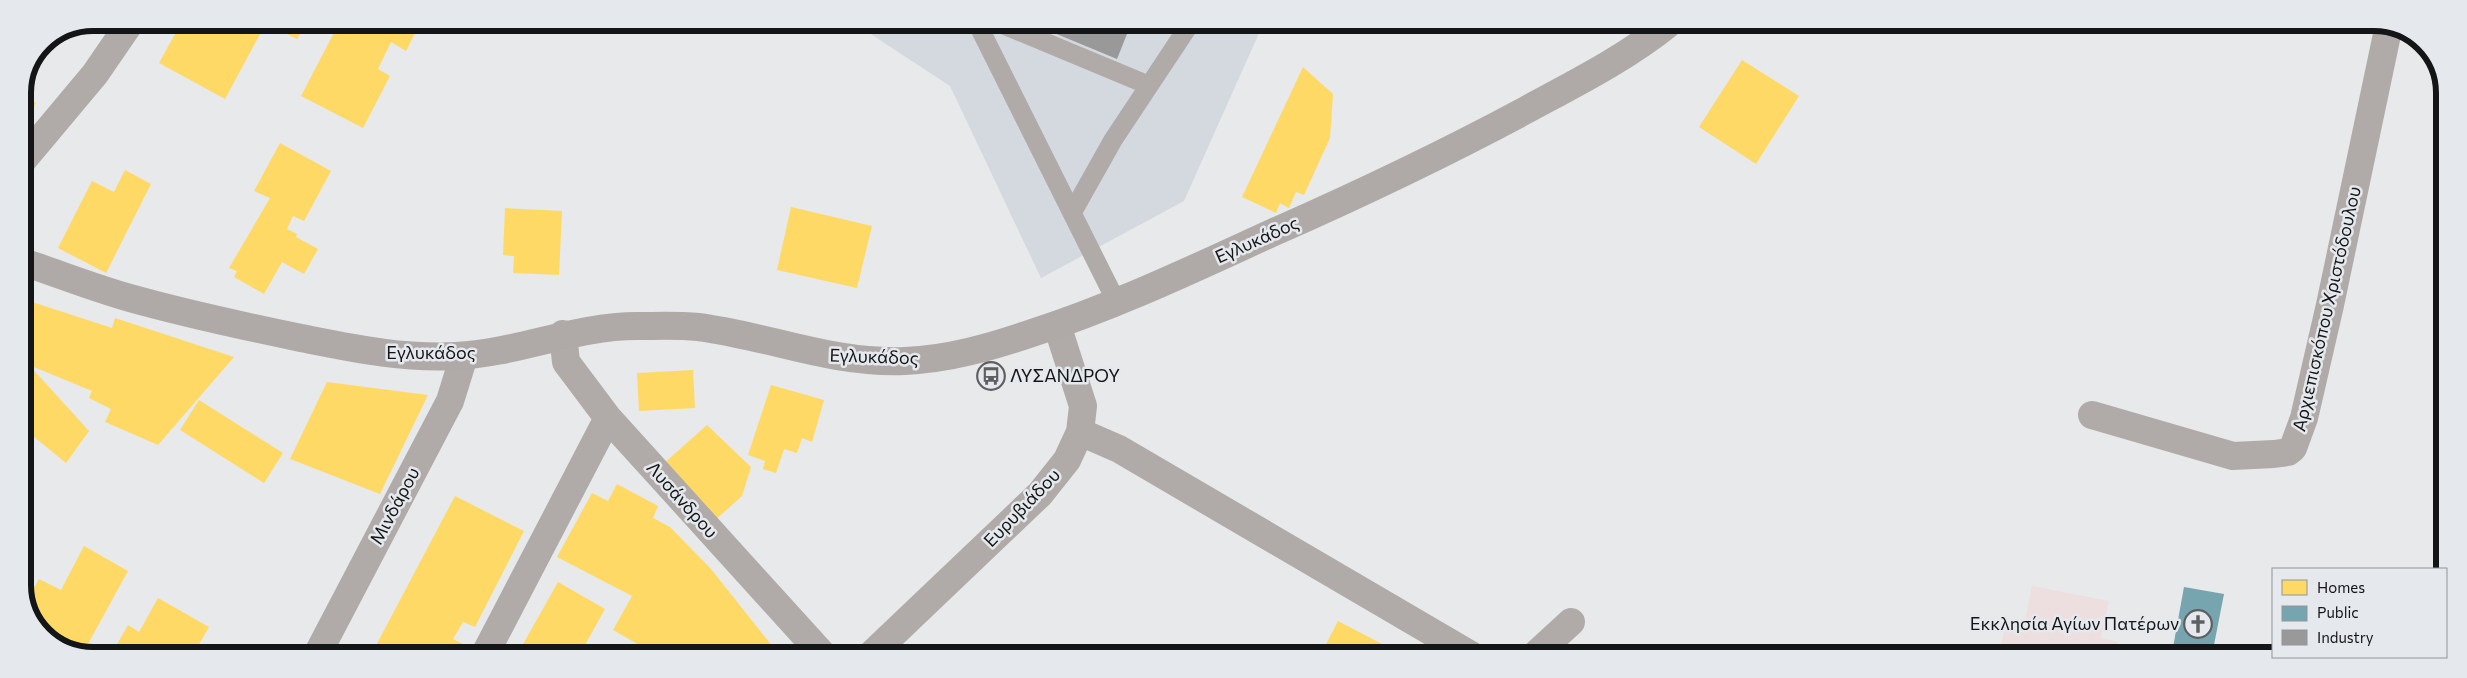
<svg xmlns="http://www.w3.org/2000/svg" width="2467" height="678" font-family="Commissioner,sans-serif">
<rect width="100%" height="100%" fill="#e7e9eb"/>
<path fill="#d3d9df" d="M854 23 1263 24 1184 201 1041 278 950 86Z"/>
<path fill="#eddfdf" d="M2032 586 2109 601 2101 638 2118 642 2115 655H1999L2005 627 2023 630Z"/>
<path fill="#ffd966" d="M181 23H266L225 99 159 63Z
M266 23H306L297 39Z
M339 23H420L406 51 391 42 378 69 390 76 363 128 301 96Z
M1742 60 1799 96 1756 164 1699 127Z
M1303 67 1333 94 1330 138 1304 195 1296 192 1289 208 1280 203 1276 213 1242 197Z
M23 95 36 103 23 127Z
M280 143 331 171 304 221 293 216 287 229 297 234 296 237 318 249 304 274 282 262 264 294 234 277 237 271 229 268 270 198 254 191Z
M125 170 151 184 106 273 58 248 92 181 114 192Z
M791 207 872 226 857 288 777 270Z
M505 208 562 211 559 275 513 273 514 256 503 255Z
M23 299 112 328 115 318 234 357 158 445 105 422 111 409 89 398 92 391 29 365 89 431 66 463 23 428Z
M693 370 695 408 639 411 637 373Z
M327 382 428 395 380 494 290 459Z
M771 385 824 400 812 442 802 438 797 453 784 449 776 473 763 469 765 461 748 455Z
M199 400 283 453 264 483 180 430Z
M707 425 751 467 742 496 713 522 662 465Z
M617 484 658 506 653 518 670 527 711 569 777 652 776 654H655L613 630 632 596 557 557 592 493 608 501Z
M455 496 524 531 475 627 463 622 453 639 467 646 463 654 372 653Z
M84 546 128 571 83 653H75L40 631 27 601 39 579 61 590Z
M558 582 605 609 580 654H536L522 646Z
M158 598 209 627 194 653H112L128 625 139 632Z
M1338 621 1403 655 1321 654Z"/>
<path fill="#76a5af" d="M2184 587 2224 594 2212 655 2172 653Z"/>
<path fill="#999" d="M1030 23H1047L1131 24 1117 59Z"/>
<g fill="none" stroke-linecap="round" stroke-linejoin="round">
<path stroke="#b0aba8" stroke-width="19" d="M977 23 1072 213
M999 23 1148 85
M1117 303 1072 213 1113 140 1190 24"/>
<path stroke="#b0aba8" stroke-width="28" d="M23 160 95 74 130 23
M563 334 566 362 608 418 822 654
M2092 415 2233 456 2274 454 2288 452 2293 448 2304 418 2330 305 2389 25
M1080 432 1119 449 1471 655
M318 653 450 401 464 356
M485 654 608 418
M872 654 1040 494 1067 460 1080 432 1083 406 1057 325
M1535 655 1571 622"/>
<path stroke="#afaaa7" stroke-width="28" d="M23 262C59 274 94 288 130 298 187 314 243 326 301 338 352 348 403 359 456 356 518 353 575 326 637 326 657 326 678 325 698 327 769 336 831 364 905 361 949 359 991 347 1032 333 1116 306 1195 268 1274 232 1360 194 1444 154 1526 110 1574 84 1626 58 1668 24"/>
</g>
<defs>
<symbol id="bus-ring" viewBox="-11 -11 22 22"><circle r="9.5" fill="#e5e9ed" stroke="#5e5f61" stroke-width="1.5"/><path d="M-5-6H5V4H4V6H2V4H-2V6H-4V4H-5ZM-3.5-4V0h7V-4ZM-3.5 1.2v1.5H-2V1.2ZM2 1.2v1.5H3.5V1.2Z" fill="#5e5f61"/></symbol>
<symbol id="church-ring" viewBox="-11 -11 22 22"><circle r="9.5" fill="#e5e9ed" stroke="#5e5f61" stroke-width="1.5"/><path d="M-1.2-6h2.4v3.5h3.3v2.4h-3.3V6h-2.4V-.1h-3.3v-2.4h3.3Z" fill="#5e5f61"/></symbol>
</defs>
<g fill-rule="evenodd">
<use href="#bus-ring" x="975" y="360" width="32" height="32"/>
<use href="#church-ring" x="2182" y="608" width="32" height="32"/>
</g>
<g text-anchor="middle" stroke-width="5" stroke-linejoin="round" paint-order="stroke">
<g font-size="18" fill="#141517" stroke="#e5e9ed">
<text transform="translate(1257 240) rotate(-24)" y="6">Εγλυκάδος</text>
<text transform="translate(2327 309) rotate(-77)" y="6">Αρχιεπισκόπου Χριστόδουλου</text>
<text x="431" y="359">Εγλυκάδος</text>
<text transform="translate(874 357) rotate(2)" y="6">Εγλυκάδος</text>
<text transform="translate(682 500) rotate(48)" y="6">Λυσάνδρου</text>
<text transform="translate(395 506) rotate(-62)" y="6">Μινδάρου</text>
<text transform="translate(1022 508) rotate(-46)" y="6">Ευρυβιάδου</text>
</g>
<g font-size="18" fill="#141517" stroke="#e5e9ed" text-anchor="start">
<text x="1010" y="382">ΛΥΣΑΝΔΡΟΥ</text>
<text x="2179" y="630" text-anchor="end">Εκκλησία Αγίων Πατέρων</text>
</g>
</g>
<path d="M0 0H2467V678H0ZM93 31H2374A62 62 0 0 1 2436 93V585A62 62 0 0 1 2374 647H93A62 62 0 0 1 31 585V93A62 62 0 0 1 93 31Z" fill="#e5e9ed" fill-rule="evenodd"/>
<path fill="none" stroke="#141517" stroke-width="6" d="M93 31H2374A62 62 0 0 1 2436 93V585A62 62 0 0 1 2374 647H93A62 62 0 0 1 31 585V93A62 62 0 0 1 93 31Z"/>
<rect x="2272" y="568" width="175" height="90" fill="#e5e9ed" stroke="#919497"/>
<rect x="2282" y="580" width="25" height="15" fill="#ffd966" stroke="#919497"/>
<text x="2317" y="593" font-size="15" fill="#141517">Homes</text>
<rect x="2282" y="606" width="25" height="15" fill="#76a5af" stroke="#919497"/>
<text x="2317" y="618" font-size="15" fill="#141517">Public</text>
<rect x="2282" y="630" width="25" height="15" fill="#999999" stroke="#919497"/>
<text x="2317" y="643" font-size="15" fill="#141517">Industry</text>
</svg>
